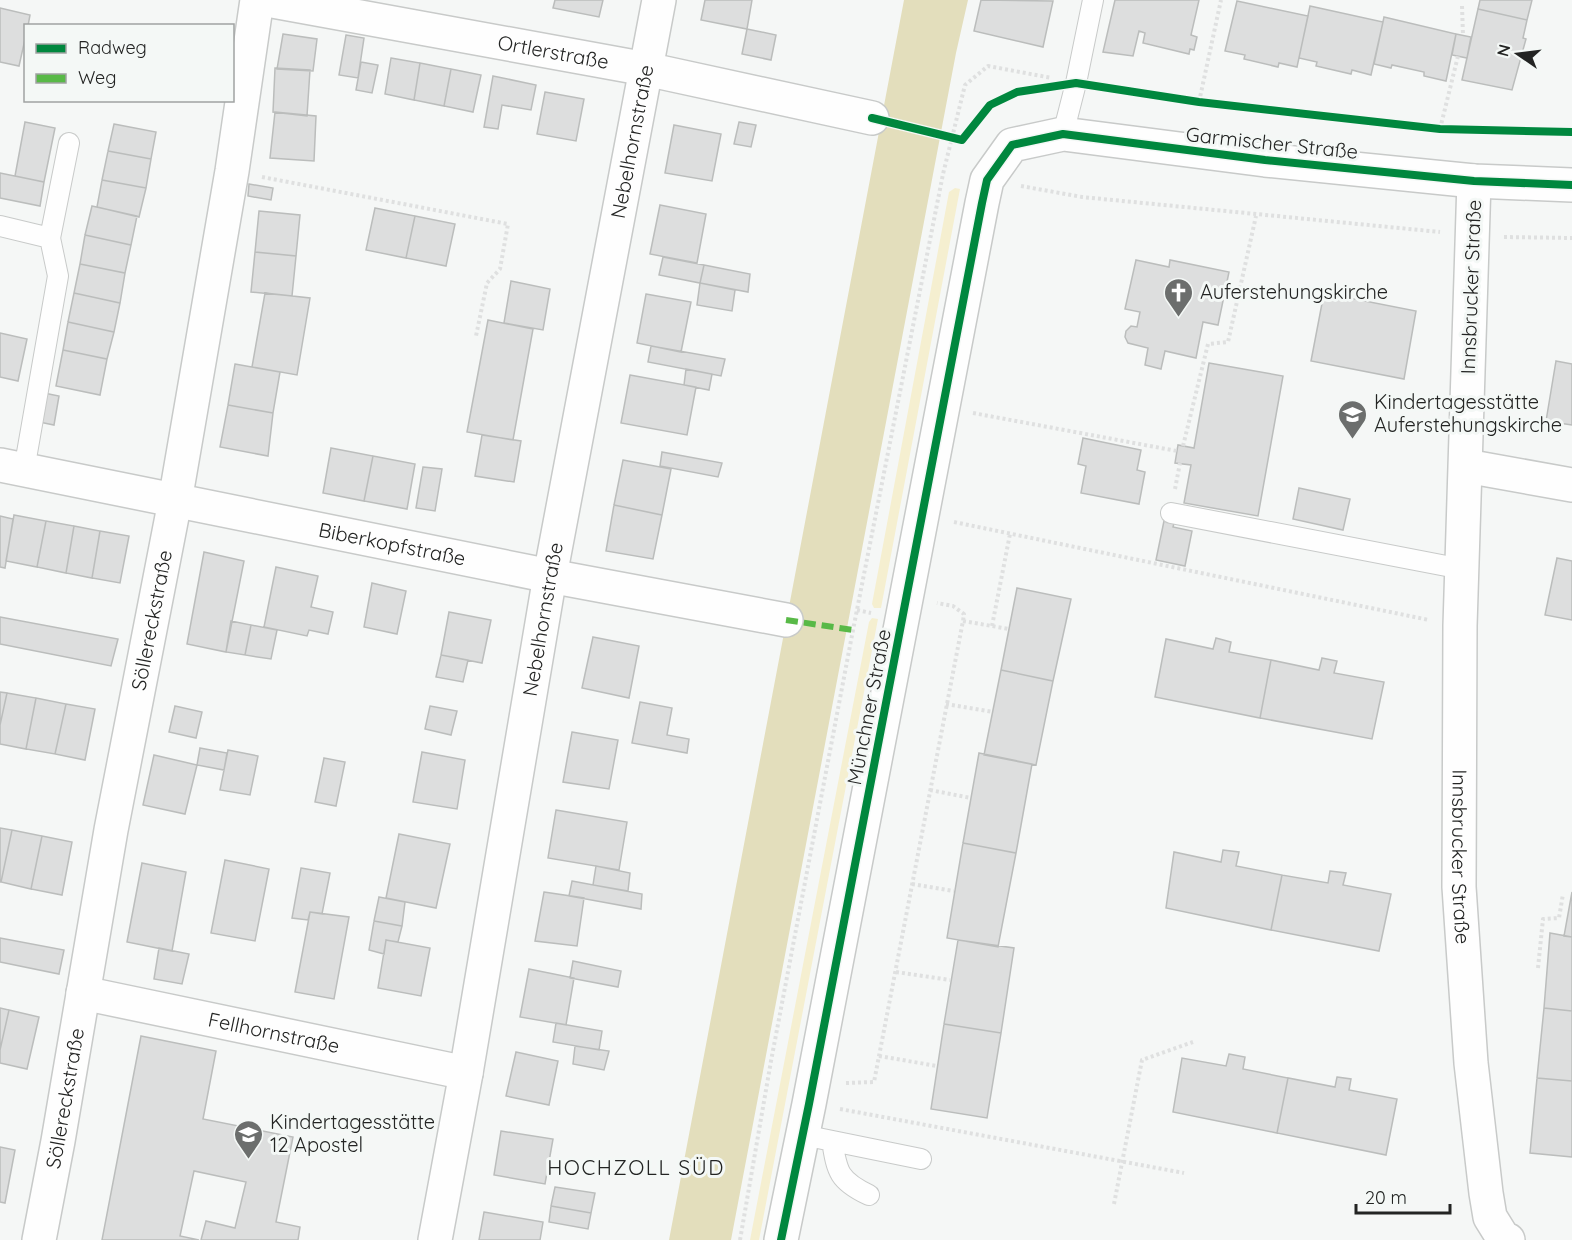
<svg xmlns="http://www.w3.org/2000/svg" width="1572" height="1240" font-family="Quicksand,sans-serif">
<rect width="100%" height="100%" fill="#f5f7f6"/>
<path fill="#f5efd0" d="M955 188 960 189 881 608H874L872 604 949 192Z
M872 618 878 619 759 1240H750L869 622Z"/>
<path fill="#e3debc" d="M904 0H968L956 53 731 1240H669Z"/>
<path fill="#dddede" stroke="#bbbdbc" stroke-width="1.5" d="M555 0H603L599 17 553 8Z
M705 0H752L747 29 701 20Z
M981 0 1053 1 1043 47 974 31Z
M1115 0H1199L1191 35 1197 37 1194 50 1190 49 1189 54 1143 43 1145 33 1139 31 1133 56 1103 52Z
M1480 0H1532L1527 20 1478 9Z
M1237 1 1308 16 1297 67 1279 63 1278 67 1244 59 1245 55 1225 51Z
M1310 6 1383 22 1371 75 1352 70 1351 74 1316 66 1317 62 1299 58Z
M0 8 30 15 28 26H26V35L19 66 0 62Z
M1478 9 1527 20 1523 38 1526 39 1512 90 1462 80Z
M1384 17 1456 34 1446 81 1424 76V72L1392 65 1391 68 1374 64Z
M747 29 776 35 771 60 742 54Z
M283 34 317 39 313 71 277 69Z
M1456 34 1471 37 1467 58 1452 55Z
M346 35 364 38 358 78 339 75Z
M391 58 420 63 414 100 385 94Z
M361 62 378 65 372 93 356 90Z
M420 63 451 69 444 106 414 100Z
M275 68 310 70 307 116 273 112Z
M451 69 481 75 473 112 444 106Z
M493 76 536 85 531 110 502 105 498 129 484 127Z
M545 92 584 99 576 141 537 134Z
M275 112 316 116 314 161 270 158Z
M25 122 55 128 44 182 15 176Z
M739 122 756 125 751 147 734 144Z
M114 124 156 132 151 159 108 151Z
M674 125 721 134 712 181 665 173Z
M108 151 151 159 146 188 102 180Z
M0 173 44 182 40 206 0 198Z
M102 180 146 188 139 217 97 207Z
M249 184 273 188 271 200 248 196Z
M660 205 706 214 697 263 650 254Z
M92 206 137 216 131 245 85 235Z
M375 208 415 216 406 258 366 250Z
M259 211 300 215 296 256 255 252Z
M415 216 455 224 446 266 406 258Z
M85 235 131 245 125 273 80 264Z
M255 252 296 256 292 296 251 292Z
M663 257 704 265 700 283 659 275Z
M1136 260 1169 267 1170 260 1229 272 1218 325 1203 322 1196 358 1165 351 1161 369 1145 365 1148 348 1128 343 1125 337 1126 331 1131 326 1137 327 1140 312 1125 309Z
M80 264 125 273 120 303 74 293Z
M704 265 750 274 748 292 700 283Z
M511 281 550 289 543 330 504 323Z
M700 283 735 290 732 311 697 305Z
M74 293 120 303 114 332 68 322Z
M265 293 310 298 297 375 252 367Z
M1324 293 1416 311 1404 379 1311 361Z
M646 294 691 302 681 352 637 343Z
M488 320 533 329 513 440 467 432Z
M68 322 114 332 107 359 63 350Z
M0 333 27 339 18 381 0 377Z
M651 346 725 359 721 376 648 362Z
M63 350 107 359 100 395 56 386Z
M1556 361 1572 364V425L1546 421Z
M1209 363 1283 376 1258 516 1184 503 1191 465 1175 463 1178 445 1194 448Z
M235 364 280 372 273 413 228 405Z
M686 369 712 374 709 390 684 385Z
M630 375 696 387 687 435 621 423Z
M44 393 59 396 54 425 39 422Z
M228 405 273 413 268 456 220 447Z
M482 435 521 441 514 482 475 476Z
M1083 438 1141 450 1137 470 1145 472 1139 504 1081 493 1086 466 1078 464Z
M331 448 373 456 364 501 323 493Z
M662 452 722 463 718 477 660 466Z
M373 456 415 464 407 509 364 501Z
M623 460 671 469 662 515 614 505Z
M423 467 442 469 435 511 416 508Z
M1299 488 1350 499 1343 530 1293 519Z
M614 505 662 515 653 559 606 551Z
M14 515 46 521 37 567 6 561Z
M0 516 13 519 5 568 0 567Z
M1165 516 1175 519 1173 527 1192 531 1185 566 1156 560Z
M46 521 74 526 66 573 37 567Z
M74 526 100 531 92 578 66 573Z
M100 531 129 536 120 583 92 578Z
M204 552 244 561 226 652 187 644Z
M1557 558 1572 561V620L1545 615Z
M276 567 318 576 311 607 333 612 328 634 309 630 307 636 264 627Z
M372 583 406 591 397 634 364 627Z
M1017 588 1071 599 1053 681 1001 670Z
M449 612 491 620 482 663 441 655Z
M0 617 118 639 111 666 0 644Z
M231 621 251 625 245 655 226 652Z
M251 625 277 630 271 659 245 655Z
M593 637 639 646 629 698 582 688Z
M1216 638 1231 642 1229 652 1271 660 1260 718 1155 697 1166 639 1213 649Z
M441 655 468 660 463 682 436 677Z
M1322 658 1337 661 1334 673 1384 682 1372 739 1260 718 1271 660 1319 670Z
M1001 670 1053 681 1036 765 984 755Z
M0 692 7 693 0 725Z
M7 693 36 698 26 749 0 744V725Z
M36 698 66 704 55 754 26 749Z
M640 702 672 708 667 735 689 739 687 753 632 743Z
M66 704 95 709 85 760 55 754Z
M175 706 202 712 196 738 169 732Z
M430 706 457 711 451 735 425 729Z
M572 732 618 740 609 789 563 782Z
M200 748 227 753 224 770 197 765Z
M228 750 258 756 250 795 220 790Z
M422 752 465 760 457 809 413 802Z
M979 753 1032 764 1016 853 963 843Z
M154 755 197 765 185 814 143 805Z
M324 758 345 762 336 806 315 802Z
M556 810 627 822 619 870 548 858Z
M0 828 12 830 1 882H0Z
M12 830 42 836 31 889 1 882Z
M399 834 450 844 436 908 386 898Z
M42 836 72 842 62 895 31 889Z
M963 843 1016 853 998 947 947 938Z
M1223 850 1239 852 1236 866 1282 875 1271 930 1166 908 1174 852 1221 862Z
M225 860 269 869 255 941 211 933Z
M142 863 186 872 172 951 127 942Z
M596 866 630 873 628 891 593 885Z
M301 868 330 873 322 914 310 912 308 920 292 918Z
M1330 871 1346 873 1343 885 1391 894 1379 951 1271 930 1282 875 1328 883Z
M572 881 642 894 641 909 569 896Z
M544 892 584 898 577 946 535 941Z
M1572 892V937L1564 936Z
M379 897 405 902 402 926 374 921Z
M310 912 349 917 334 999 295 992Z
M374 921 402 926 398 942 386 940 384 954 369 950Z
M1550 933 1572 937V1011L1544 1008Z
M0 938 64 950 59 974 0 962Z
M386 940 430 948 421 996 378 988Z
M958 940 1014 948 1001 1033 944 1024Z
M159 948 189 954 182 984 154 979Z
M573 961 621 971 618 987 570 978Z
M529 969 574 978 566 1025 520 1017Z
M0 1008 9 1010 0 1050Z
M1544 1008 1572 1011V1081L1537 1078Z
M9 1010 39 1017 27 1069 0 1063V1050Z
M556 1023 602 1031 599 1050 553 1042Z
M944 1024 1001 1033 987 1118 931 1109Z
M141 1036 216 1051 203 1119 293 1137 276 1222 300 1227 298 1240H201L206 1221 235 1228 246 1182 194 1171 180 1236 199 1240H102Z
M575 1046 609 1051 604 1070 573 1064Z
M516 1052 558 1061 549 1105 506 1096Z
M1229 1054 1245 1057 1243 1069 1288 1078 1277 1133 1173 1112 1182 1058 1226 1066Z
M1337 1077 1351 1079 1349 1090 1397 1099 1386 1155 1277 1133 1288 1078 1335 1087Z
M1537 1078 1572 1081V1157L1530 1153Z
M501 1131 553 1139 545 1184 494 1175Z
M0 1147 15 1150 5 1203 0 1202Z
M555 1187 595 1193 591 1213 551 1206Z
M551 1206 591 1213 588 1229 549 1222Z
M484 1212 543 1222 540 1240H479Z"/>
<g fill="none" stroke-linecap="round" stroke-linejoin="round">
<defs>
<path id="lane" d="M1063 134 1076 83 1093 0
M0 226 50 238
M24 470 58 276 50 238 69 143
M1171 513 1462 569
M803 1135 921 1159
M832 1141C837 1172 839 1181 869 1195"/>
<g id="street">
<path id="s1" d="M267 0 646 69 872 118"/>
<path id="s2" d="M1474 181 1460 626 1459 887 1471 1063 1486 1193 1490 1217 1503 1238 1508 1240"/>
<path id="s3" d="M0 465 550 576 786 620"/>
<path d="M1466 466 1572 485"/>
<path id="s4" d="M83 993 466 1073"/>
<path id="s5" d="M39 1240 58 1141 111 830 175 501 232 171 257 0"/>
<path id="s6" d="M435 1240 466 1073 550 576 659 0"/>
<path d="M781 1240 809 1104 982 203 987 180 1012 145 1063 134 1265 160 1474 181 1572 185"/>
</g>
</defs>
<use href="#lane" stroke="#c8cac9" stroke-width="22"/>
<use href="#street" stroke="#c8cac9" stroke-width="36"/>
<path stroke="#dfe0e0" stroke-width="4" stroke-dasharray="3 3" stroke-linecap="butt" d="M1462 6 1463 35
M1199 102 1221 0
M1440 129 1458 56
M262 177 508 224 500 269 487 283 476 336
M1021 186 1082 197 1440 232
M1504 237 1572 238
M973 413 1177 451
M1183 446 1208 344 1228 342 1256 216
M1175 489 1180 463
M954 522 1429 620
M857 610 871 613
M963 621 1009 629
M992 626 1010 534
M946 704 993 712
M930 790 971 798
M912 884 954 891
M1538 968 1543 919 1559 918 1563 894
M896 972 950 980
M879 1056 937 1066
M846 1083 874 1082 963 621 964 614 953 606 937 603
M840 1109 1184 1173
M1114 1204 1142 1060 1193 1042
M740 1240 771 1061 853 630 943 174 965 85 988 66 1052 78"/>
<use href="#lane" stroke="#fefefe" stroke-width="20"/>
<use href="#street" stroke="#fefefe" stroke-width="33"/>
<path stroke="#58b947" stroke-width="6" stroke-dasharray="12 6" stroke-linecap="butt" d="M786 620 853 630"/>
<defs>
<path id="cycleway" d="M872 118 962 140 990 105 1017 92 1076 83 1199 102 1440 129 1572 132
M781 1240 809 1104 982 203 987 180 1012 145 1063 134 1265 160 1474 181 1572 185"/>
</defs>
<use href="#cycleway" stroke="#f4f8f6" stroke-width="11"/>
<use href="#cycleway" stroke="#00873e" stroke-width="8"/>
</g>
<defs>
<symbol id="church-pin" viewBox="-11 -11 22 30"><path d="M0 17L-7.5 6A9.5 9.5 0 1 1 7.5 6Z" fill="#6c6e6d" stroke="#f4f8f6"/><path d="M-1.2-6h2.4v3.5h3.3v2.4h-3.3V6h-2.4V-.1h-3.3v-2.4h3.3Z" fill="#fff"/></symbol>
<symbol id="school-pin" viewBox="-11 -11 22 30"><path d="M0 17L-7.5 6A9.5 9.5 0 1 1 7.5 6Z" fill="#6c6e6d" stroke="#f4f8f6"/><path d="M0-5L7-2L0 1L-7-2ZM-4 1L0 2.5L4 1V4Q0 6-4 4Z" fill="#fff"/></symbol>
</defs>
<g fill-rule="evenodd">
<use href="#church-pin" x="1162" y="276" width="33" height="45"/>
<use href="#school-pin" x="1336" y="398" width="33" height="45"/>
<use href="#school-pin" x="232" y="1118" width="33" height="45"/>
</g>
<g text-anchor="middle" stroke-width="6" stroke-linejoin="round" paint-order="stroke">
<g font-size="20" fill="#232423" stroke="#f4f8f6">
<text dy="7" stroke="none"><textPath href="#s1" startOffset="291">Ortlerstraße</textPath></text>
<text dy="7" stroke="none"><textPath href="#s6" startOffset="1116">Nebelhornstraße</textPath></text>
<text transform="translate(1272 143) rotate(6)" y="7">Garmischer Straße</text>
<text transform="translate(1471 287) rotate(-88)" y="7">Innsbrucker Straße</text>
<text dy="7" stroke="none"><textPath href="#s3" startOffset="400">Biberkopfstraße</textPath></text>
<text dy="7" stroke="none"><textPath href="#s6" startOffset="630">Nebelhornstraße</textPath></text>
<text dy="7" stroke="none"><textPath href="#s5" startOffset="630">Söllereckstraße</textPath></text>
<text transform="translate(869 707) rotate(-79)" y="7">Münchner Straße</text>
<text dy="7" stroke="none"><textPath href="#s2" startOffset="676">Innsbrucker Straße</textPath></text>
<text dy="7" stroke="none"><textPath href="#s4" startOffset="195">Fellhornstraße</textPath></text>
<text dy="7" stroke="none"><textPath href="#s5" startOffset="144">Söllereckstraße</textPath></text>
</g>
<g font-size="20" fill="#232423" stroke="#f4f8f6" text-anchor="start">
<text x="1200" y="299">Auferstehungskirche</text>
<text x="1374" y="409">Kindertagesstätte<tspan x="1374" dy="23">Auferstehungskirche</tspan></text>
<text x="270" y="1129">Kindertagesstätte<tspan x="270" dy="23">12 Apostel</tspan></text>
</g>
<g font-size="21" letter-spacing="1.5" fill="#232423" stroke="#f4f8f6">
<text x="636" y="1175">HOCHZOLL SÜD</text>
</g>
</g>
<rect x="24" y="24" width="210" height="78" fill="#f4f8f6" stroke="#a0a3a2" stroke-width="1.5"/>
<rect x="36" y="44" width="30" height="9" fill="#00873e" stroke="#a0a3a2" stroke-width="1.5"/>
<text x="78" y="54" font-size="18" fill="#232423">Radweg</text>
<rect x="36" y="74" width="30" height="9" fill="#58b947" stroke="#a0a3a2" stroke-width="1.5"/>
<text x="78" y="84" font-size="18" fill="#232423">Weg</text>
<g transform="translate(1518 54) rotate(284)" stroke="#f4f8f6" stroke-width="4.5" paint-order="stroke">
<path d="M0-4.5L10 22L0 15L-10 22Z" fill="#232423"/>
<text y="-9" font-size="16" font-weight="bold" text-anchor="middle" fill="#232423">N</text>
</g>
<path d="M1356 1204v9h94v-9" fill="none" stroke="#232423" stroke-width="3"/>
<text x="1365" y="1204" font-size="18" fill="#232423" stroke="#f4f8f6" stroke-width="4.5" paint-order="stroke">20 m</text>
</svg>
